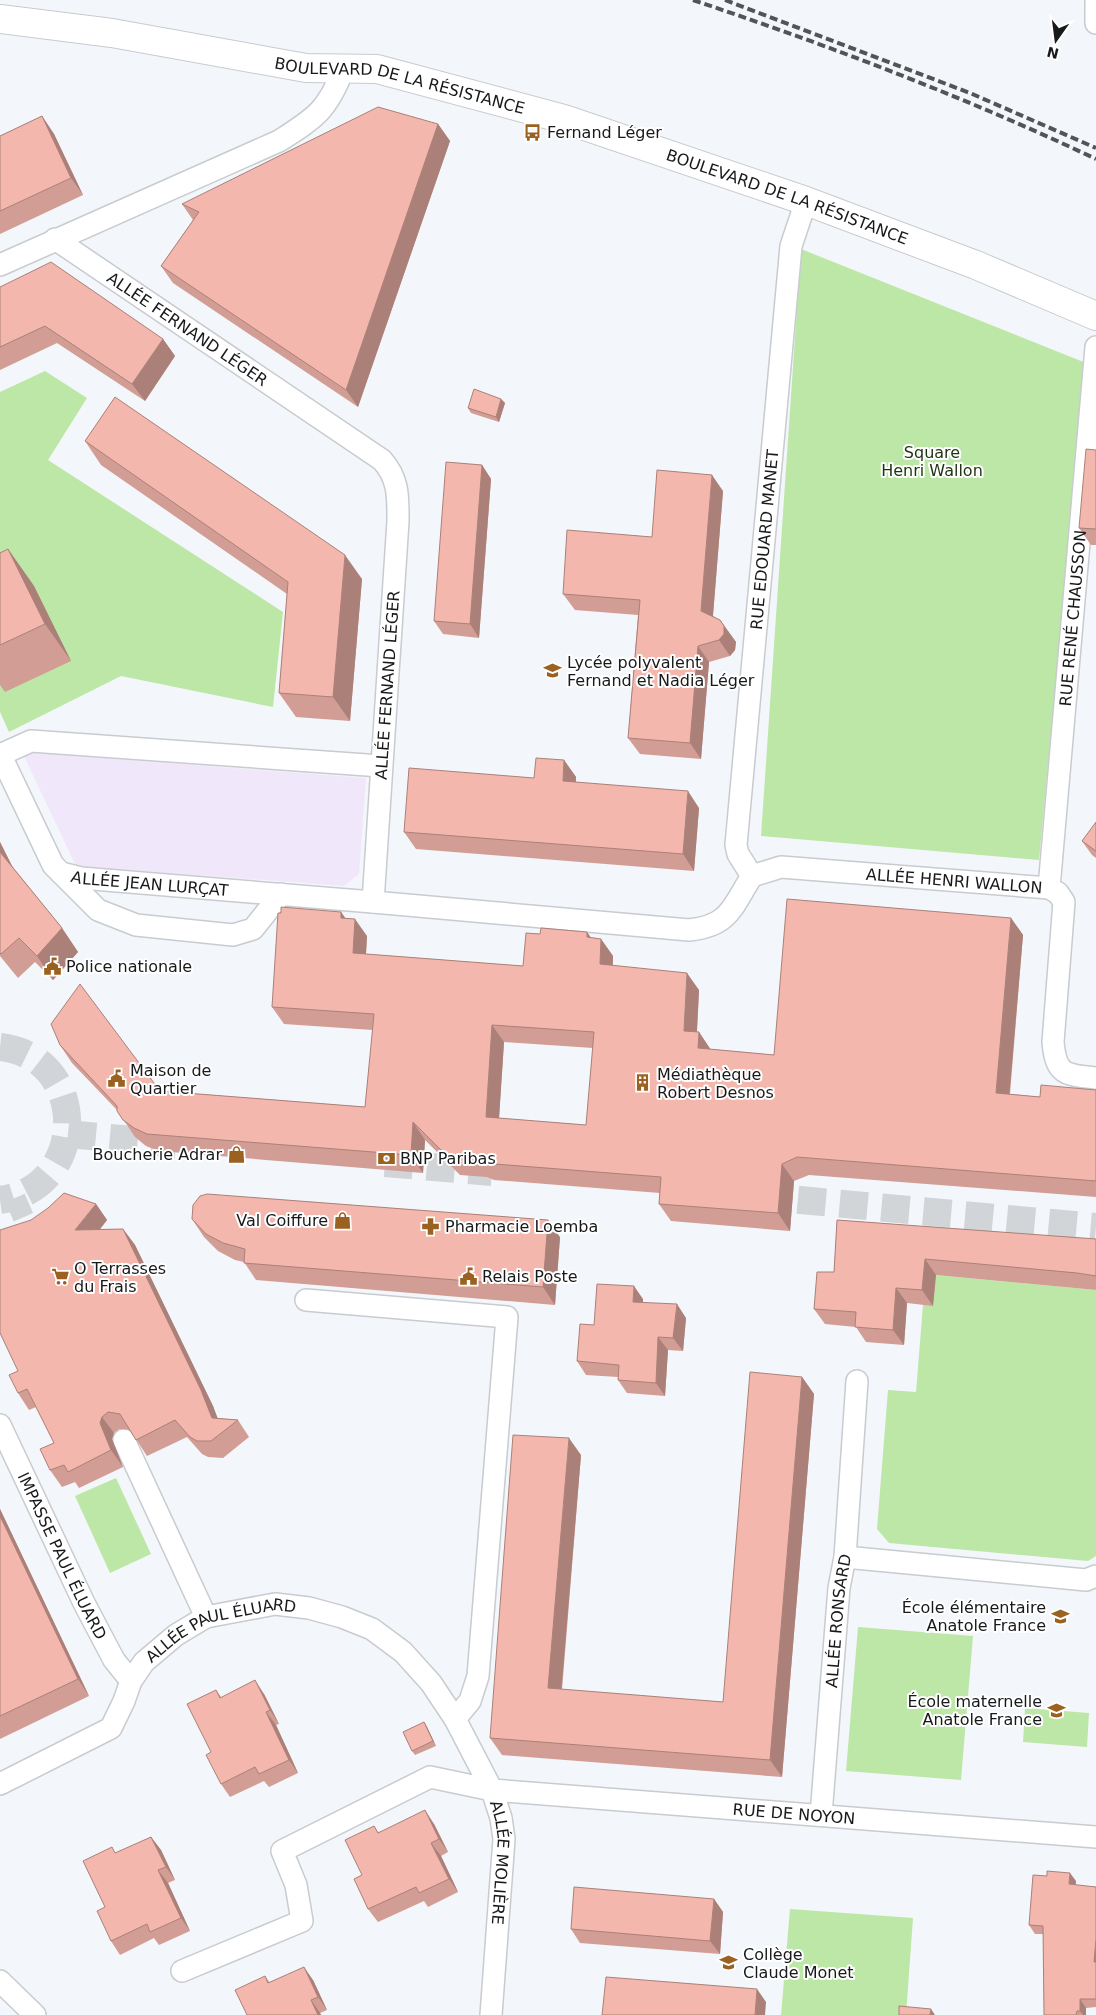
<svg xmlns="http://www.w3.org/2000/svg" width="1096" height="2015" font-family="'DejaVu Sans',sans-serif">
<rect width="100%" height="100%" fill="#f3f6fa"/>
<path fill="#f1e7fb" d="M22 752 366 778 359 874 344 886 76 866Z"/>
<path fill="#bde7a6" d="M801 249 1086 363 1039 860 761 836Z
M45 371 87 398 48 460 283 612 273 707 121 676 9 732 0 712V392Z
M936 1275 1096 1290V1556L1088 1561 889 1543 877 1529 888 1390 916 1392 923 1305H933Z
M116 1478 151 1554 110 1573 75 1496Z
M858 1627 973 1636 961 1780 846 1771Z
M1025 1708 1089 1713 1087 1747 1023 1742Z
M790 1909 913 1918 906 2015H781Z"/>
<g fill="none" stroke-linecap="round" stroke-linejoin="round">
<path stroke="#d2d5d8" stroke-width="21" stroke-dasharray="21 11" stroke-linecap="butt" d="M15 1198 37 1248"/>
<path stroke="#d2d5d8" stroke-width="28" stroke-dasharray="28 14" stroke-linecap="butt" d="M0 1047C90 1057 89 1188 0 1200
M68 1134 176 1144
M385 1163 492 1172
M756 1196 1096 1227"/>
<defs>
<g id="street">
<path d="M1096 2V23"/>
<path id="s1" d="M55 239 382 460C399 479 398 497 398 521L373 902 689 930C730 926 732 907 752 876"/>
<path d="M0 265 279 141C315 118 327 111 343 70"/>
<path id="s2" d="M0 754 53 865 61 873 81 878 373 902"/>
<path d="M0 755 31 741 381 766"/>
<path d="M61 873 98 910 136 925 233 935 253 929 281 894"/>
<path id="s3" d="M752 876 738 854 736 845 791 246 806 201"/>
<path id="s4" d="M752 876 781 867 1049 888 1058 893 1064 902 1053 1042C1056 1075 1065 1075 1096 1078"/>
<path id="s5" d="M1049 888 1096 347"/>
<path d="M306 1300 507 1317 478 1676 470 1701 455 1719"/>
<path id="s6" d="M0 1425 84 1603 114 1660 131 1681"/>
<path d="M124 1440 206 1617"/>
<path d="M845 1557 1086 1580 1096 1576"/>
<path id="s7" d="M0 1784 111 1728 124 1701 131 1681 144 1662 176 1635 206 1617 275 1604 309 1608 342 1617 372 1629 403 1652 431 1683 455 1719 492 1790 501 1818 504 1839 491 2015"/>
<path id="s8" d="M821 1815 839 1588 845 1557 857 1381"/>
<path id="s9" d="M182 1971 302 1921 296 1885 282 1851 430 1777 492 1790 1096 1837"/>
<path d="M0 1981 35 2015"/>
</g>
<g id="secondary">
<path id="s10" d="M0 19 112 33 306 68 377 69 564 119 806 201 976 265 1096 316"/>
</g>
</defs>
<use href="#street" stroke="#c8cbcf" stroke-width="24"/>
<use href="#secondary" stroke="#c8cbcf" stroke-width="30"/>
<use href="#street" stroke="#fff" stroke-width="21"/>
<use href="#secondary" stroke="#fff" stroke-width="28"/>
<path stroke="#535456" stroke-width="4" stroke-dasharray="8 4" stroke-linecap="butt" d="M693 0C830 46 965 97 1096 159
M725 0 970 93 1096 148"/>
</g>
<path fill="#d29d95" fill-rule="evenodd" d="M42 116 54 134 83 195 0 234V136Z
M438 124 450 141 358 407 173 283 161 266 193 220 182 204Z
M0 287 163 339 175 356 145 401 57 343 0 370Z
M501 399 505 403 499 422 471 413 468 408Z
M85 441 362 579 350 721 296 717 279 693 287 594 101 465Z
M1096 450V545H1091L1079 528Z
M482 465 491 479 479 638 443 634 434 621Z
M723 491 713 616 720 620 736 642 735 650 730 656 709 662 701 759 640 754 628 738 638 615 575 610 563 594Z
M8 549 34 586 71 661 5 692 0 685V553Z
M564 760 576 777V782L699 808 694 871 416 849 404 832 534 778Z
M1096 822V858L1092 855 1082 841Z
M0 842 12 866 62 928 78 952 53 980 35 962 18 978 0 956Z
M341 912 345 918 367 936 366 954 523 966 591 938 601 939 613 956V965L699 990 697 1032H699L710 1049 774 1055 1011 918 1023 935 1010 1094 1040 1097 1096 1090V1197L809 1175 794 1181 790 1231 671 1221 659 1204 660 1193 494 1180 487 1177 460 1175 425 1140 423 1173 159 1151 146 1146 135 1137 117 1110 72 1063 60 1045 160 1091 365 1107 373 1030 284 1024 272 1007ZM504 1042 593 1048 586 1125 499 1118Z
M96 1204 107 1220 100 1229H123L135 1245 213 1406 217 1418 238 1420 249 1437 223 1458 208 1457 202 1454 187 1437 147 1456 130 1430 119 1429 114 1433 112 1439 123 1467 79 1488 75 1482 62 1487 50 1470 54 1443 36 1407 29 1410 18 1393V1371Z
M192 1219 560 1237 555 1305 256 1280 244 1262 235 1260 218 1251 204 1237Z
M837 1220 1096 1239V1290L936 1275 933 1306 907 1303 904 1345 866 1342 856 1327 825 1324 814 1309 834 1272Z
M643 1299V1302L686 1318 683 1351 668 1350 665 1396 627 1393 618 1380V1377L586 1375 577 1361 594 1325Z
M802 1377 814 1394 782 1777 502 1755 490 1738 581 1455 562 1690 723 1702Z
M0 1509 89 1696 0 1739Z
M216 1690 221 1697 264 1694 279 1724 276 1725 298 1773 269 1787 264 1781 230 1797 221 1784 211 1752Z
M424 1722 427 1727 436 1746 415 1755 412 1751Z
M434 1824 448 1852 441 1856 458 1892 428 1907 424 1901 378 1922 368 1909 362 1875 374 1826 378 1832Z
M151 1837 161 1850 175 1880 168 1883 190 1931 159 1945 154 1938 120 1955 111 1941 105 1907 117 1853Z
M1076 1881 1075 1885 1096 1887V2007L1086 2008V2015H1044L1043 1934H1035L1029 1925Z
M714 1899 723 1912 720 1954 580 1943 571 1929Z
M265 1976 270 1983 313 1980 327 2010 320 2013 321 2015H247Z"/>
<path fill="#ab8079" d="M42 116 54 134 83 195 71 178Z
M438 124 450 141 358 407 346 390Z
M163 339 175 356 145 401 132 384Z
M501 399 505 403 499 422 496 417Z
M482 465 491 479 479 638 470 624Z
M712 475 723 491 712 627 701 611Z
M8 549 34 586 71 661 45 624Z
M345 555 362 579 350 721 333 697Z
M720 620 736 642 735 650 730 656 719 640Z
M698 646 709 662 701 759 690 743Z
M564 760 576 777 575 798 563 781Z
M688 791 699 808 694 871 683 854Z
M0 842 16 874 0 852Z
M341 912 353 929 341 918Z
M1011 918 1023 935 1008 1110 996 1093Z
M355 919 367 936 365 970 353 953Z
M62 928 78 952 53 980 37 956Z
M587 932 599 949 587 937Z
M601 939 613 956 612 981 600 964Z
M687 973 699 990 696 1048 684 1031Z
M492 1025 504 1042 498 1134 486 1117Z
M699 1032 711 1050 698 1048Z
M413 1122 425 1140 423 1173 411 1155Z
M782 1164 794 1181 790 1231 778 1213Z
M96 1204 107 1220 87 1246 75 1230Z
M548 1220 560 1237 555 1305 543 1287Z
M123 1229 135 1245 213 1406 223 1432 212 1418Z
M925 1259 936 1275 933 1306 922 1290Z
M634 1286 643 1299V1315L633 1302Z
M896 1288 907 1303 904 1345 893 1330Z
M677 1304 686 1318 683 1351 673 1338Z
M658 1337 668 1350 665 1396 656 1383Z
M802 1377 814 1394 782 1777 770 1760Z
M102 1417 114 1433 112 1439 123 1467 111 1450 100 1423Z
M569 1438 581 1455 560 1706 548 1688Z
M0 1509 89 1696 78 1679 0 1516Z
M255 1680 264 1694 279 1724 270 1710Z
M266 1712 276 1725 298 1773 289 1760Z
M424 1722 427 1727 436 1746 433 1741Z
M425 1810 434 1824 448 1852 439 1839Z
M151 1837 161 1850 175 1880 166 1867Z
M431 1843 441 1856 458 1892 449 1879Z
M158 1870 168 1883 190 1931 181 1918Z
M1070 1873 1076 1881 1075 1893 1069 1884Z
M714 1899 723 1912 720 1954 710 1941Z
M1096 1939V1965L1094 1962Z
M304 1967 313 1980 327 2010 318 1997Z
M757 1989 766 2002 765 2015H755Z
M1080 1999 1086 2008V2015H1083L1080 2011Z
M311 2000 320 2013 321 2015H318Z
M931 2009 935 2015H930Z"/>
<path fill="#f4b7ad" stroke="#ab8079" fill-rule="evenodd" d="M378 107 438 124 346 390 161 266 199 212 182 204Z
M42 116 71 178 0 211V136Z
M51 262 163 339 132 384 45 326 0 347V287Z
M474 389 501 399 496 417 468 408Z
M115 397 345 555 333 697 279 693 288 582 85 441Z
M1086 449 1096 450V529L1079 528Z
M446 462 482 465 470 624 434 621Z
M657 470 712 475 701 611 720 620 724 626V634L719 640 698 646 690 743 628 738 640 600 563 594 567 530 652 537Z
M8 549 45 624 0 645V553Z
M536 758 564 760 563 781 688 791 683 854 404 832 409 768 534 778Z
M1096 822V851L1082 841Z
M0 852 62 928 37 956 19 938 1 954 0 953Z
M787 899 1011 918 996 1093 1040 1097 1041 1085 1096 1090V1181L797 1157 782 1164 778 1213 659 1204 661 1177 482 1163 475 1160 448 1157 413 1122 411 1155 147 1134 134 1128 123 1120 117 1111V1106L60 1045 51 1024 80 984 160 1091 365 1107 374 1014 272 1007 278 913H281V907L341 912V918L355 919 353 953 523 966 526 933 540 934 541 928 587 932V937L601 939 600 964 687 973 684 1031 699 1032 698 1048 774 1055ZM492 1025 594 1032 586 1125 486 1117Z
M64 1193 96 1204 75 1230 123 1229 201 1390 212 1418 238 1420 211 1441H197L190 1437 175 1420 136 1440 120 1414 108 1412 102 1417 100 1423 111 1450 68 1472 64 1465 50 1470 40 1449 54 1443 27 1389 18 1393 9 1375 18 1371 0 1333V1230L31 1220 48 1208Z
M207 1194 548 1220 543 1287 244 1263 245 1249 223 1243 206 1234 192 1219 193 1205 200 1196Z
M837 1220 1096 1239V1276L1077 1273 925 1259 922 1290 896 1288 893 1330 855 1327 856 1312 814 1309 817 1272H834Z
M597 1284 634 1286 633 1302 677 1304 673 1338 658 1337 656 1383 618 1380 619 1365 577 1361 580 1324 594 1325Z
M750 1372 802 1377 770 1760 490 1738 513 1435 569 1438 548 1688 723 1702Z
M0 1516 78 1679 0 1716Z
M255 1680 270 1710 266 1712 289 1760 259 1774 255 1767 221 1784 206 1755 211 1752 187 1704 216 1690 220 1698Z
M424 1722 433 1741 412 1751 403 1732Z
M425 1810 439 1839 431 1843 449 1879 419 1893 416 1887 368 1909 354 1879 362 1875 345 1840 374 1826 378 1833Z
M151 1837 166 1867 158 1870 181 1918 150 1932 147 1924 111 1941 97 1911 105 1907 83 1861 112 1847 115 1853Z
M1047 1871 1070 1873 1069 1884 1096 1887V1939L1094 1962H1096V1999H1080V2011H1077L1076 2015H1044L1043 1926 1029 1925 1033 1875 1047 1876Z
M574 1887 714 1899 710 1941 571 1929Z
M304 1967 318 1997 311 2000 318 2015H247L235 1990 265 1976 268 1983Z
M606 1977 757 1989 755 2015H602Z
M899 2006 931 2009 930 2015H899Z"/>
<defs>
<symbol id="bus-bare" viewBox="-9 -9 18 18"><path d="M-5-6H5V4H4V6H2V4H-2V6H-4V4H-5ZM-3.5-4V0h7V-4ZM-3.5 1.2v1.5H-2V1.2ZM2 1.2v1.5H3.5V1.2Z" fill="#9b6120" stroke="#fff" stroke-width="2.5" paint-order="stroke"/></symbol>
<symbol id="school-bare" viewBox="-9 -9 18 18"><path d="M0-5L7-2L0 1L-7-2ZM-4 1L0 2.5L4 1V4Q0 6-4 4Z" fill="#9b6120" stroke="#fff" stroke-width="2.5" paint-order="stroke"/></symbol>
<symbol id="civic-bare" viewBox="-9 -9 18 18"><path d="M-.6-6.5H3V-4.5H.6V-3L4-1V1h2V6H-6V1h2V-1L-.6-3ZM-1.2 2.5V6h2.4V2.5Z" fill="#9b6120" stroke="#fff" stroke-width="2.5" paint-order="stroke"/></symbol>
<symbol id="building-bare" viewBox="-9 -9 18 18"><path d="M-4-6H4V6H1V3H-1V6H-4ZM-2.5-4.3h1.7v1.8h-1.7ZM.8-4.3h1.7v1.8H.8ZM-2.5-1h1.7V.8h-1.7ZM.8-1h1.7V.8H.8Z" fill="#9b6120" stroke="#fff" stroke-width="2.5" paint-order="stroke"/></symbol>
<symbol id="shop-bare" viewBox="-9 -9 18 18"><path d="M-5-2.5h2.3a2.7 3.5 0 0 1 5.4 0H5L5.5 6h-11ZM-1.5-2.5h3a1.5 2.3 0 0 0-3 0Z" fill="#9b6120" stroke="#fff" stroke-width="2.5" paint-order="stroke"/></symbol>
<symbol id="bank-bare" viewBox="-9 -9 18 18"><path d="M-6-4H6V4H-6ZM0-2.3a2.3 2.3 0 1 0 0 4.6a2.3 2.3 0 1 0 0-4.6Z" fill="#9b6120" stroke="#fff" stroke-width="2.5" paint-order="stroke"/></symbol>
<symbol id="pharmacy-bare" viewBox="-9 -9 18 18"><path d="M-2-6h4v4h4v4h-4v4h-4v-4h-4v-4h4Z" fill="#9b6120" stroke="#fff" stroke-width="2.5" paint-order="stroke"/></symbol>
<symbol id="supermarket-bare" viewBox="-9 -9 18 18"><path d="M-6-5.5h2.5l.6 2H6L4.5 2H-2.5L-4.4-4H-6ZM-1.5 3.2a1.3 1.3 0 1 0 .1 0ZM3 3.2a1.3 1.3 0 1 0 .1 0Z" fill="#9b6120" stroke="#fff" stroke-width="2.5" paint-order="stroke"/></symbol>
</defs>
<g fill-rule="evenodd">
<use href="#bus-bare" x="520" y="120" width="25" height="25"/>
<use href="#school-bare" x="540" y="658" width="25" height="25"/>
<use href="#civic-bare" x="40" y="954" width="25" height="25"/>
<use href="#civic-bare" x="104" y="1066" width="25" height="25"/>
<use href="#building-bare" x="630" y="1070" width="25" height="25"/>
<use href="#shop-bare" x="224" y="1142" width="25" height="25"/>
<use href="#bank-bare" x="374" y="1146" width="25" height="25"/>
<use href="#shop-bare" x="330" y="1208" width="25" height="25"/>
<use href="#pharmacy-bare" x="418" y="1214" width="25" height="25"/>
<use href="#civic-bare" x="456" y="1264" width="25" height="25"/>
<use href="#supermarket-bare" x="48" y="1264" width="25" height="25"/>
<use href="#school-bare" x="1048" y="1604" width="25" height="25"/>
<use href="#school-bare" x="1044" y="1698" width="25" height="25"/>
<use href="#school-bare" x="716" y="1950" width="25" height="25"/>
</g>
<g text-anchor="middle" stroke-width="4" stroke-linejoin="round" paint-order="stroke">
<g font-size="16" fill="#18191a" stroke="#fff">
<text dy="6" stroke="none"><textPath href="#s10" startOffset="406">BOULEVARD DE LA RÉSISTANCE</textPath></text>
<text dy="6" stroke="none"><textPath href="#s10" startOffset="811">BOULEVARD DE LA RÉSISTANCE</textPath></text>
<text dy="6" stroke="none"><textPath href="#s1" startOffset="160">ALLÉE FERNAND LÉGER</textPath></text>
<text dy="6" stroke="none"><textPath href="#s3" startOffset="342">RUE EDOUARD MANET</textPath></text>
<text dy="6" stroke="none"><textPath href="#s5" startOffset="271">RUE RENÉ CHAUSSON</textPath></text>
<text transform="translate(387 685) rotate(-86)" y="6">ALLÉE FERNAND LÉGER</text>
<text dy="6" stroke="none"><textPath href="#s4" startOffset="204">ALLÉE HENRI WALLON</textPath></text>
<text dy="6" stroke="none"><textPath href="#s2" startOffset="224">ALLÉE JEAN LURÇAT</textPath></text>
<text dy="6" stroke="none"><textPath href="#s6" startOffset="145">IMPASSE PAUL ÉLUARD</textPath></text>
<text dy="6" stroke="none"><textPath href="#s8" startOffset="195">ALLÉE RONSARD</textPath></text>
<text dy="6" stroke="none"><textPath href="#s7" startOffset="285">ALLÉE PAUL ÉLUARD</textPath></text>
<text dy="6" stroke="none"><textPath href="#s9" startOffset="735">RUE DE NOYON</textPath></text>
<text dy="6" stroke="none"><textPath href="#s7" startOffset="724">ALLÉE MOLIÈRE</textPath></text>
</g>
<g font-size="16" fill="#18191a" stroke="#fff" text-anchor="start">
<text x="547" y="138">Fernand Léger</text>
<text x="567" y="668">Lycée polyvalent<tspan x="567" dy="18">Fernand et Nadia Léger</tspan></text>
<text x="66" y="972">Police nationale</text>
<text x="130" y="1076">Maison de<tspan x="130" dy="18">Quartier</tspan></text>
<text x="657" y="1080">Médiathèque<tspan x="657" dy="18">Robert Desnos</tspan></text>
<text x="222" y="1160" text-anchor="end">Boucherie Adrar</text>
<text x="400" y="1164">BNP Paribas</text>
<text x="328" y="1226" text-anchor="end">Val Coiffure</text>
<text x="445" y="1232">Pharmacie Loemba</text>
<text x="74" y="1274">O Terrasses<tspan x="74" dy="18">du Frais</tspan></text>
<text x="482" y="1282">Relais Poste</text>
<text x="1046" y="1613" text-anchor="end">École élémentaire<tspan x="1046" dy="18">Anatole France</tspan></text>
<text x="1042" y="1707" text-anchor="end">École maternelle<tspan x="1042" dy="18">Anatole France</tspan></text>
<text x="743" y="1960">Collège<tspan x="743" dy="18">Claude Monet</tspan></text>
</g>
<g font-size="16" fill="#1e3211" stroke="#fff">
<text x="932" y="458">Square<tspan x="932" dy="18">Henri Wallon</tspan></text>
</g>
</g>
<g transform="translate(1056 40) rotate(194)" stroke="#ffffff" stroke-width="4" paint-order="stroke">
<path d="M0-4L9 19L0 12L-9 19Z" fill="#18191a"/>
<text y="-8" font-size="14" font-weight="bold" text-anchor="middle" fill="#18191a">N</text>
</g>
</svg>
